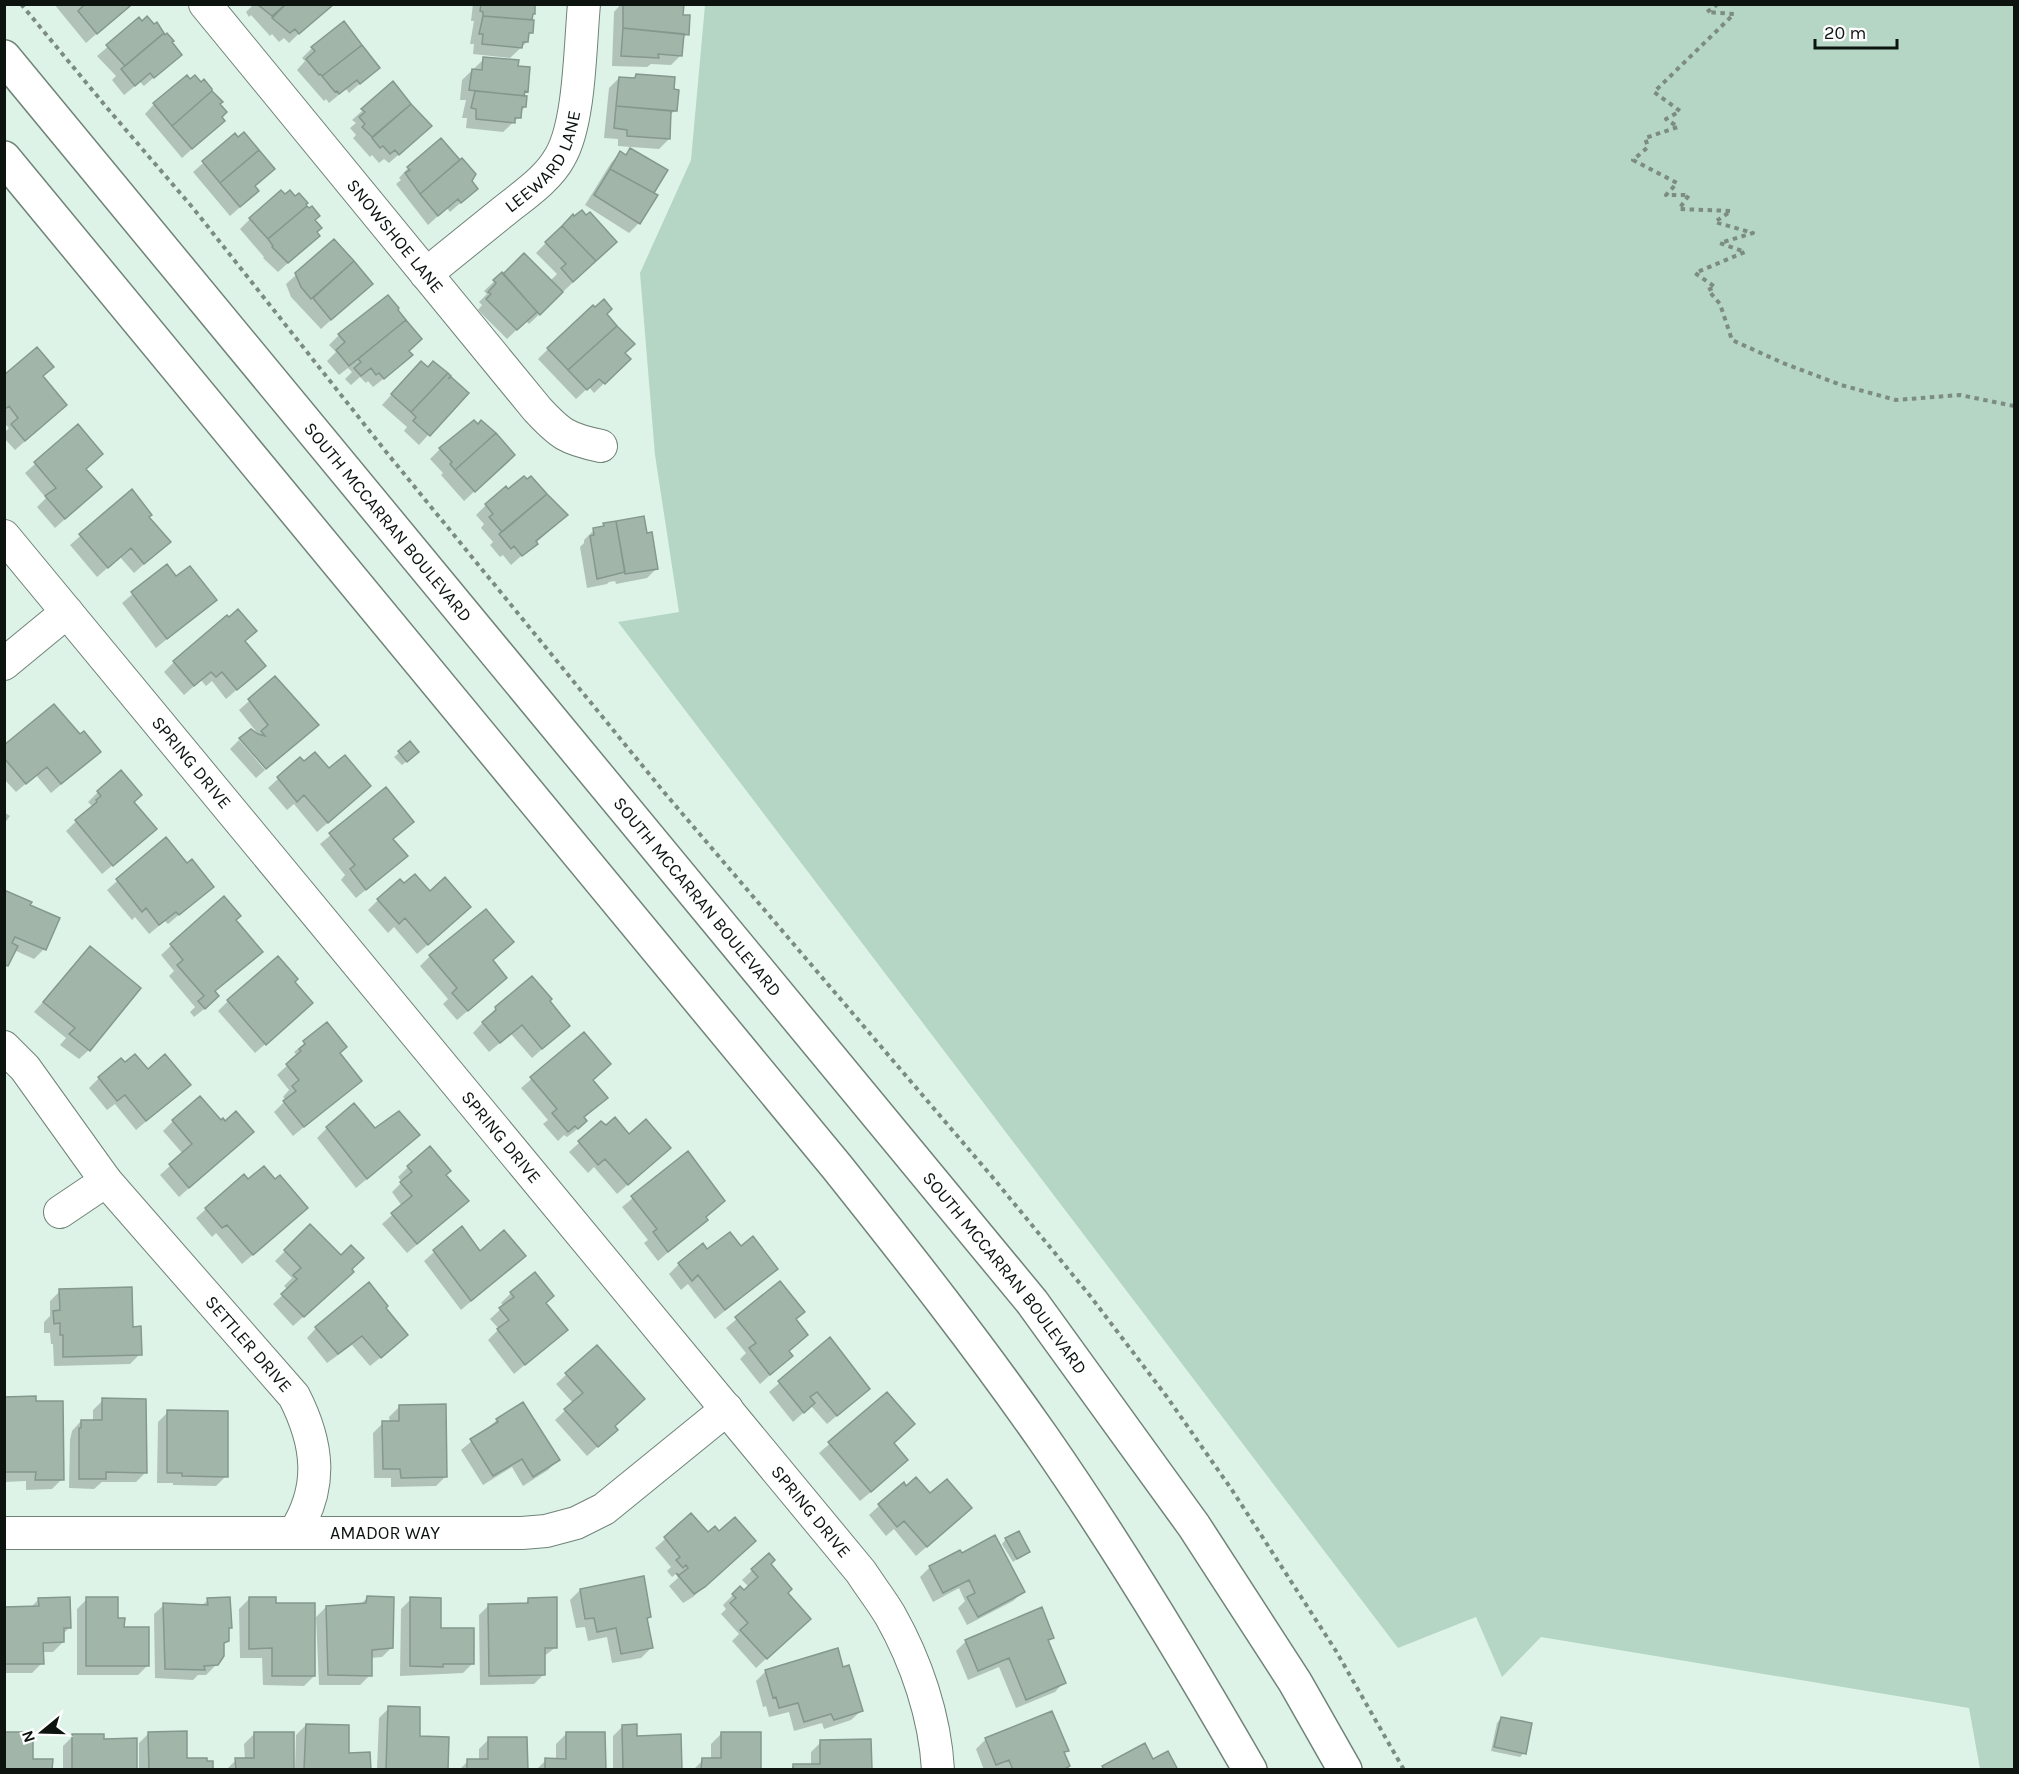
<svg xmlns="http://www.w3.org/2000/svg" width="2019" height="1774" font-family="Karla,sans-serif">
<rect width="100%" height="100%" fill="#def3e7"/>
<path fill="#b5d6c4" d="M705 5H2014V1769H1980L1969 1708 1541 1637 1502 1677 1476 1617 1398 1648 618 622 679 612 655 455 640 273 691 160Z"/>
<path fill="#0003" d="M54 4H127L118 15 86 43Z
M254 4H330L289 43 284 38 279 42 272 34 270 36 251 15 249 17 246 12Z
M473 4H534L531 16V32L527 36V42L510 58 473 54 474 44H470L474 21H471Z
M621 4H682V16L687 34 682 39 681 55 671 65 651 64 647 67 612 66 614 12Z
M139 20 170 42 180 55 144 86 140 82 124 95 112 80 116 76 97 56Z
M312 48 378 68 349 93 346 89 329 103 326 99 324 101 297 70 305 61 302 58Z
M484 59 516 67 526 91 523 94 525 107 520 112 519 117 503 132 466 128 467 118H462L466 100H460L462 80Z
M636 76 672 91 675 110 669 116V139L659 149 618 146V139L604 138 609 88 619 78 633 80Z
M189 81 219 104 220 117 223 121 182 158 145 114 154 104Z
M393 83 416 113 420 136 389 163 384 159 379 163 372 155 370 157 353 138 356 135 350 128 356 123 352 120Z
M235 135 273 169 254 187 247 201 230 216 193 172Z
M630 150 639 223 629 233 585 205 611 163 620 153 625 156Z
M408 168 466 198 450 212 447 208 428 225 396 184 401 180 399 178Z
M285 196 304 204 313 220 308 245 278 272 263 258 264 257 240 229 250 219Z
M572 216 605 252 529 324 526 321 507 339 478 310 482 305 479 302 487 294 484 291 502 274 550 281 557 274 536 253Z
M334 241 371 284 321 329 291 297 286 284Z
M396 310 420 339 408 352 401 365 373 387 368 381 366 383 360 377 351 385 345 379 352 372 348 368 339 375 327 361 336 352 329 345 339 335Z
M605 314 623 353 619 369 594 393 589 387 576 399 538 359 548 349Z
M411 373 466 393 419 445 404 431 407 427 382 405Z
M4 377H41L55 415 15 450 4 438V433L9 428 4 423Z
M77 426 90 497 55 528 37 507 46 498 25 473Z
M440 449 503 465 464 501 441 475 443 473 430 459Z
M132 491 148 517 169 542 134 573 120 557 97 577 70 545Z
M508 491 556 525 511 565 503 555 500 557 490 545 493 542 481 528 484 524 476 515 486 505Z
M604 525 657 568 647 578 616 584 615 581 609 582 607 584 587 588 580 547 584 543V540L594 530 600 529Z
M166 566 176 578 215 600 156 648 122 603Z
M244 642 254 675 226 699 212 681 206 686 201 680 184 695 164 672 174 662Z
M275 678 307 735 267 768 242 739 259 735 239 710Z
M239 740 265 770 256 778 230 749Z
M410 743 413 756 402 765 394 757Z
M4 747 89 761 51 793 36 775 16 792 4 779Z
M300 759 304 763 329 771 359 796 317 832 294 804 287 810 268 788Z
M386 789 392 840 406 856 356 898 341 880 345 875 320 844Z
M98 792 133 803 145 838 102 874 66 831 92 806 88 802Z
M4 812 10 816 4 824Z
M165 839 186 865 212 887 168 924 165 921 149 934 135 917 132 920 107 890Z
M404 885 430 893 459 917 417 954 394 927 388 933 368 910 378 900Z
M4 892 28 906 44 949 34 959 14 950 4 968Z
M176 941 261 952 214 992 208 1006 194 1017 190 1012 195 1007 169 976 174 971 161 955Z
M90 948 89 1050 79 1059 60 1045 66 1038 34 1012Z
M430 956 496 987 457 1020 443 1004 448 999 420 966Z
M293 982 301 1013 255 1053 218 1011 228 1001Z
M548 1001 568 1026 532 1058 511 1034 489 1052 473 1033 496 1008Z
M327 1024 339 1053 360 1081 293 1136 274 1112 286 1100 283 1097 289 1090 277 1075 292 1061 290 1060 296 1054 294 1052Z
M584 1034 591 1081 606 1098 583 1118 585 1121 575 1131 567 1137 564 1135 558 1141 543 1124 548 1120 521 1088Z
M124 1065 148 1071 189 1085 136 1130 115 1104 107 1110 89 1088 99 1078Z
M173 1121 221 1122 252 1132 179 1197 160 1175 183 1154 163 1131Z
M601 1123 606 1127 629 1136 659 1157 617 1194 594 1167 588 1173 569 1152Z
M327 1128 375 1131 408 1145 356 1188 317 1138Z
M688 1153 706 1220 658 1261 644 1243 648 1240 622 1207Z
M408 1167 444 1175 457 1211 407 1253 382 1224 402 1206 392 1192 402 1182 398 1177Z
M248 1181H275L296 1218 242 1264 216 1233 212 1237 196 1218 206 1209Z
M310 1226 350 1270 342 1282 293 1326 273 1304 288 1290 284 1286 292 1278 275 1261Z
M461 1228 480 1253 524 1256 461 1310 424 1261Z
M741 1248 776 1269 715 1319 688 1284 681 1290 669 1274 679 1264 707 1251Z
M780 1283 803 1312 795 1320 806 1335 788 1352 791 1356 760 1384 740 1359 746 1353 726 1328Z
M60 1291 132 1328 140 1354 130 1364 54 1366 53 1344H51L50 1333H44V1322L50 1316V1301Z
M511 1293 545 1303 566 1330 514 1374 488 1340 499 1329 490 1319 504 1306 501 1303Z
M384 1309 396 1345 370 1366 352 1345 327 1363 307 1338 316 1328Z
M830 1339 858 1398 827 1424 811 1406 793 1422 769 1392Z
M597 1347 613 1426 606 1439 587 1456 555 1420 573 1403 556 1384Z
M887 1394 897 1470 860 1501 819 1453Z
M4 1398 62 1479 52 1489 26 1490V1481L4 1482Z
M103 1400 146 1472 136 1482H102L94 1489 69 1488 70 1440 72 1431 81 1421H93V1410Z
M399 1407 446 1476 436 1486 391 1487V1478H374L373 1433 383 1423H390L389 1417Z
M168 1412 226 1476 216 1486 173 1485V1483H157L158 1422Z
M497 1420 558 1460 548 1470 523 1486 512 1467 483 1485 461 1450Z
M903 1484 906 1488 929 1495 960 1518 916 1556 894 1529 886 1536 869 1515Z
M691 1516 707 1535 744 1551 693 1597 683 1603 669 1586 678 1578 676 1574 672 1577 667 1571 671 1567 655 1548Z
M1006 1539 1028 1551 1013 1562 1002 1544Z
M960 1552 961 1555 1023 1592 1013 1601 967 1625 958 1608 965 1601 959 1588 933 1602 920 1577 930 1567Z
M768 1555 769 1564 786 1593 799 1628 756 1668 732 1641 739 1634 721 1614 726 1609 723 1605 740 1588 744 1592 749 1587 742 1580Z
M580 1590 650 1617 646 1621 651 1648 641 1658 612 1663 607 1637 588 1641 585 1627 576 1628 570 1600Z
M367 1598 392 1647 382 1657 371 1658 370 1675 360 1685H319L316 1617 326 1607 360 1605Z
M39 1599 69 1628 63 1634V1642L53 1652H42V1663L32 1673H4V1609L30 1608Z
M87 1599 117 1620 148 1665 138 1675H77V1609Z
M249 1599 274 1605 314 1676 304 1686 263 1685 262 1658H240L239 1609Z
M411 1599 473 1663 463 1673 400 1676 401 1609Z
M529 1599 556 1647 543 1657 544 1674 534 1684 480 1685 479 1615 489 1605H524Z
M208 1600 231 1627 228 1631 227 1641 222 1646 217 1664 206 1675H198L193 1680 155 1678 154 1614 164 1605 201 1606Z
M1041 1609 1052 1638 1048 1642 1064 1682 1055 1692 1016 1708 999 1667 968 1680 956 1651 966 1641Z
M842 1669 861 1711 851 1720 824 1729 822 1723 794 1731 789 1712 769 1717 766 1706 763 1707 756 1681 766 1671Z
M389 1708 418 1738 446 1770H377L379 1718Z
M1501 1718 1524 1753 1520 1757 1491 1751 1497 1723Z
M306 1725 347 1754 369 1770H295L296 1735Z
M623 1726 635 1737 680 1770H613V1736Z
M149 1733 185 1760 211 1770H139V1743Z
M254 1734 292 1770H226L236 1760H245L244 1744Z
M566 1734 604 1770H536L546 1760H556V1744Z
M721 1734 760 1770H693L703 1760H711V1744Z
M73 1736 102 1740 135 1770H63V1746Z
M489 1739 526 1770H459L468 1761H479V1749Z
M986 1739 1067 1751 1063 1754 1068 1766 1065 1770H984L976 1749Z
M821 1742 870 1768 790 1770 794 1765H811V1752Z"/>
<path fill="#a1b5a9" stroke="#85988d" stroke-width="1.5" d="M85 4H129L130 6 97 34 78 11Z
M257 4H286L272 16Z
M286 4H332L333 5 299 34 295 29 290 33 272 18Z
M481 4H535V14H533L532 20 483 16V12L480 11Z
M623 4H684L683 15H690L689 35 623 28Z
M147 16 154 24 157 22 164 33 125 66 106 45 139 17 142 21Z
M483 16 534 20 533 33H529L528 42H523L522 48 482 44 483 34H479Z
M344 21 362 45 322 76 320 74 319 75 306 59 315 51 311 47Z
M623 28 684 34 682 56 658 54 659 58 621 56Z
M164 33 165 35 167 33 174 41 172 42 182 55 154 78 150 73 135 86 121 69Z
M362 45 380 68 360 84 357 80 339 94 337 91 335 92 322 76Z
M483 57 519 60 518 66 530 67 528 92 525 91 524 96 469 90 472 69 482 70Z
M636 74 675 77 674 89 679 90 677 111 616 106 619 77 635 78Z
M187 75 190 79 195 75 201 82 204 79 212 89V91L172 126 153 103Z
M393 81 411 104 372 137 362 127 365 124 359 117 365 112 361 109Z
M212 91 223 102 220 104 227 112 222 117 225 121 192 149 172 126Z
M475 91 527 96 526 107H522L521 118H515V123L476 119V109L471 108Z
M411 104 432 126 399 155 395 150 390 154 383 146 380 148 372 138Z
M616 106 671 111 670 139 627 136V130L614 128Z
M244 132 259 150 220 183 202 161 235 133 238 137Z
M441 138 460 160 420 194 405 173 410 170 407 167Z
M630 148 668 170 654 193 610 169 620 151 626 155Z
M259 150 275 169 255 186 259 191 240 207 220 183Z
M462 158 476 174 472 181 478 189 461 203 458 199 438 216 420 194Z
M610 169 658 195 640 224 594 195Z
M281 190 285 194 290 190 295 196 299 193 308 203 306 204 307 206 268 239 249 218Z
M307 206 309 208 312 206 320 216 315 220 322 228 317 232 320 236 288 263 272 247 273 246 268 239Z
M582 210 586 215 590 212 617 242 596 261 562 226 573 214 574 216Z
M562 226 596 261 573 282 561 268 566 264 545 242Z
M334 239 354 261 311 299 301 287 295 273Z
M524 253 563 292 540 315 503 274Z
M354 261 373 284 331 320 313 298Z
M502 272 537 312 517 330 486 299 491 294 488 292 496 283 493 280Z
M388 295 399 308 398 310 406 320 349 366 336 350 345 342 338 334Z
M604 299 612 309 607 314 617 326 568 370 547 348 593 305 595 307Z
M406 320 422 339 409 351 413 355 384 379 379 373 376 375 371 368 361 376 354 368 361 362 358 359Z
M617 326 635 344 625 353 631 359 605 384 599 379 587 390 568 370Z
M37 347 54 367 43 376 67 405 25 441 11 424 18 418 9 406 4 410V375Z
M421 361 428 367 433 361 448 373 411 412 391 394Z
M448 373 451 376 448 379 451 377 469 393 430 436 413 421 416 417 411 412Z
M474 420 478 424 481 420 496 433 455 470 450 464 452 462 439 448Z
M78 424 103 454 86 469 102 487 65 519 45 496 56 488 34 462Z
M496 433 515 455 475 492 455 470Z
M524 476 527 479 531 476 547 494 502 532 489 517 493 514 485 504 506 486 508 489Z
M132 489 152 515 149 517 171 542 144 564 131 548 108 568 79 534Z
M547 494 568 515 536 541 538 544 522 556 514 546 511 549 499 534Z
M644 516 647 533 652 532 658 569 625 574 616 521Z
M616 521 625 572 597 579 590 536 594 535 593 528 604 526 603 523Z
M167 564 176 576 190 566 217 600 167 639 131 592Z
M238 609 257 631 245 641 266 666 237 690 222 672 216 677 211 672 194 686 173 661 227 615 229 617Z
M275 676 319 725 266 769 239 738 251 729 258 734 265 736 261 731 268 725 248 699Z
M54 704 80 734 84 731 101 752 61 784 47 767 26 784 4 758V745Z
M410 741 419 752 407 762 398 751Z
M315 752 329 768 345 755 371 786 328 823 304 795 297 802 277 777 300 757 304 761Z
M121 770 142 795 134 802 157 829 113 866 75 820 97 802 96 800 101 796 97 791Z
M386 787 414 822 393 839 408 856 366 890 350 869 355 865 329 833Z
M166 837 187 863 192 859 214 887 179 915 176 912 159 925 146 908 142 912 116 879Z
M415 874 430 891 445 877 471 907 428 945 405 918 399 924 377 899 400 879 404 883Z
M4 890 32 902 30 905 60 918 46 950 15 937 12 943 18 946 8 966 4 965Z
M224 896 241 916 236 920 263 952 215 991 219 996 205 1009 198 1001 204 996 177 965 183 960 170 944Z
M486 909 514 942 493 960 507 978 468 1011 452 993 457 988 429 955Z
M90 946 141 988 90 1051 69 1034 75 1028 43 1002Z
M278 956 298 979 295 982 313 1003 266 1045 227 1000Z
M532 976 552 999 550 1001 570 1026 542 1049 522 1025 500 1043 482 1022 496 1010 495 1007Z
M327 1022 347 1047 340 1053 362 1081 304 1127 283 1101 296 1091 292 1086 299 1080 286 1064 301 1051 299 1049 305 1044 303 1041Z
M584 1032 611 1064 593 1080 608 1098 584 1117 587 1121 578 1129 575 1126 568 1132 552 1113 557 1109 530 1077Z
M135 1054 148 1069 165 1054 191 1085 146 1121 125 1095 117 1101 98 1077 121 1058 125 1062Z
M200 1096 221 1120 223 1118 225 1121 236 1111 254 1132 189 1188 169 1164 192 1144 172 1120Z
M354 1103 375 1128 399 1111 420 1135 367 1179 326 1127Z
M615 1117 629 1134 646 1119 671 1148 628 1185 605 1159 598 1165 578 1141 601 1121 606 1125Z
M430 1146 451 1171 446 1175 469 1201 417 1244 391 1213 412 1196 400 1182 412 1172 407 1166Z
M688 1151 725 1201 706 1217 708 1220 668 1252 653 1232 657 1229 631 1196Z
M264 1166 275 1179 280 1175 308 1208 253 1255 227 1225 222 1228 205 1208 244 1174 248 1179Z
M310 1224 341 1255 351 1245 364 1258 352 1269 354 1272 304 1317 281 1294 297 1279 293 1275 301 1268 284 1250Z
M462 1226 480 1251 504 1230 526 1256 471 1301 433 1250Z
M730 1232 741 1246 753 1236 778 1269 725 1310 698 1275 692 1281 678 1263 703 1243 707 1249Z
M535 1272 554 1296 546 1303 568 1330 525 1365 497 1329 509 1320 499 1308 514 1297 510 1292Z
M780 1281 805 1312 796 1319 808 1335 789 1351 793 1356 770 1375 749 1348 756 1343 735 1317Z
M369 1282 388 1306 386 1308 408 1335 381 1358 362 1336 338 1354 315 1327Z
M132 1287 133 1327 141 1326 142 1355 63 1357V1335H60V1323L54 1324 53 1311 60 1310 59 1289Z
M830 1337 870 1389 837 1416 817 1392 810 1397 815 1403 804 1413 778 1381Z
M597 1345 645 1399 615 1426 618 1430 598 1447 564 1409 583 1393 565 1373Z
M887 1392 915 1424 894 1443 908 1460 871 1492 828 1442Z
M36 1396V1401H63L64 1480H35L36 1472H4V1397Z
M102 1398 146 1399 147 1473 106 1472V1479H79V1428H81V1420H102Z
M523 1402 560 1460 533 1477 522 1459 493 1476 470 1439 498 1422 496 1419Z
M446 1404 447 1477 401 1478 400 1469H383L382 1421H399V1405Z
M167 1410 228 1411V1477L182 1476V1473H167Z
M916 1477 930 1493 947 1479 972 1508 927 1547 904 1521 897 1527 878 1504 904 1482 906 1486Z
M691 1513 708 1532 715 1526 719 1531 735 1517 756 1541 705 1587 694 1594 676 1573 679 1575 688 1568 686 1565 683 1568 676 1560 680 1557 664 1537Z
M1019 1531 1030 1552 1017 1559 1005 1538Z
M995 1535 1025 1592 978 1617 967 1597 975 1593 969 1580 943 1593 929 1566 960 1550 962 1553Z
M769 1553 775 1560 771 1564 792 1589 788 1593 811 1619 767 1659 740 1630 748 1623 730 1603 736 1598 732 1594 740 1586 744 1590 758 1577 751 1569Z
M644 1576 651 1617 647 1618 653 1648 621 1654 616 1628 597 1632 594 1618 585 1619 580 1589Z
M367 1596 394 1597 393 1648 372 1650V1676L328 1675 326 1606 366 1603Z
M70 1597 71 1628H64V1642L43 1643 44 1664H4V1607L39 1606 38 1598Z
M86 1597H118V1618H125L124 1627H149V1666H86Z
M230 1597 232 1628H229V1641L224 1643V1656L218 1665 204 1666 205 1670 165 1669 163 1603 208 1605 207 1598Z
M249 1597H276V1603H315V1676H272V1648L249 1649Z
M410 1597 441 1598V1628H474V1664H443V1667L410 1666Z
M557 1597V1648H545V1675L489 1676 488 1604 528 1603V1598Z
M1042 1607 1054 1638 1048 1640 1066 1683 1026 1700 1009 1658 978 1671 965 1640Z
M838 1648 843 1667 849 1665 863 1711 834 1720 831 1714 804 1722 798 1703 779 1708 776 1697 773 1698 765 1670Z
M388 1706 420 1707V1736L449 1737 448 1770H386Z
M1052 1711 1069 1751 1064 1752 1070 1766 1063 1770H1013L1009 1760 996 1765 985 1738Z
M1501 1717 1532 1723 1526 1754 1494 1747Z
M306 1724 349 1725V1753L370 1752 371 1770H304Z
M637 1724V1736L681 1734 682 1770H623L622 1725Z
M187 1731V1758H207V1761H213V1770H149L148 1732Z
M4 1732H33V1759H53L52 1770H4Z
M254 1732H294V1770H236L235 1758H254Z
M566 1732H605L606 1770H545V1758L566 1759Z
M721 1732H761V1770H701L702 1758H721Z
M72 1734H104V1739L137 1738V1770H72Z
M488 1737H527L528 1770H467V1759H488Z
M871 1739 872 1769 793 1770V1764H820V1740Z
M1145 1743 1153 1759 1168 1751 1178 1770H1104L1102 1766Z"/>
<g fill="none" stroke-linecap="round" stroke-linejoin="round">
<defs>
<g id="minor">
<path id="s1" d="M205 4 537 409C560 434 567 439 601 446"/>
<path id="s2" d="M426 274C452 253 478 232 504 211 524 195 548 179 560 157 580 123 580 46 584 4"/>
<path id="s3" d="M4 536 861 1572C870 1586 881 1600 890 1615 916 1661 935 1716 938 1770"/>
<path d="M4 664 67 612"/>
<path d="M4 1047 25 1068 106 1181"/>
<path id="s4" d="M60 1212 106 1181 294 1396C318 1443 324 1487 294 1533"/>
<path id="s5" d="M4 1533H522L546 1531 576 1523 604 1509 727 1409"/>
</g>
<g id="major">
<path id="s6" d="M4 57 1032 1302 1194 1526 1295 1682 1345 1770"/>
<path d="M4 158 837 1167C908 1256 978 1345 1043 1438 1118 1546 1185 1657 1250 1770"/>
</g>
</defs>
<use href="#minor" stroke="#708378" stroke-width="34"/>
<use href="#major" stroke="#708378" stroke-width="36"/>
<path stroke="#7d8c83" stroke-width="4" stroke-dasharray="4.5 4.5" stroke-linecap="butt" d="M21 4 108 109 193 208 387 453 663 791 994 1179 1091 1297 1167 1397 1232 1490 1336 1651 1404 1770
M1718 4 1707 12 1734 14 1654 92 1680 111 1666 119 1678 127 1645 138 1648 147 1633 160 1677 183 1666 195H1689L1679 209 1731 211 1715 222 1753 233 1720 243 1745 252 1695 273 1715 287 1708 290 1720 304 1732 340 1783 363 1841 385 1896 400 1960 395 2014 406"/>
<use href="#minor" stroke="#fff" stroke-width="32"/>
<use href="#major" stroke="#fff" stroke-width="33"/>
</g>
<g text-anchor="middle" stroke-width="4.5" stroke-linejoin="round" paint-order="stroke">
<g font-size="18" fill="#0d1410" stroke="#fff">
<text dy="6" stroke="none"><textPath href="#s2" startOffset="166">LEEWARD LANE</textPath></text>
<text dy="6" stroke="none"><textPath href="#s1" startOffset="300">SNOWSHOE LANE</textPath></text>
<text dy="6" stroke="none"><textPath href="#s6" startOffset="603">SOUTH MCCARRAN BOULEVARD</textPath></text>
<text dy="6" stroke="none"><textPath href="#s3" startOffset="294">SPRING DRIVE</textPath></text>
<text dy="6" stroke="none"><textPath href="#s6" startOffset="1089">SOUTH MCCARRAN BOULEVARD</textPath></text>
<text dy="6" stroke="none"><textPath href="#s3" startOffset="780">SPRING DRIVE</textPath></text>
<text dy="6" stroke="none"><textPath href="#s6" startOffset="1575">SOUTH MCCARRAN BOULEVARD</textPath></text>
<text dy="6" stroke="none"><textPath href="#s4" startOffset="272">SETTLER DRIVE</textPath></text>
<text dy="6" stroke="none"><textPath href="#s3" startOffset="1266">SPRING DRIVE</textPath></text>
<text dy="6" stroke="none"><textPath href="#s5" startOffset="381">AMADOR WAY</textPath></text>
</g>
</g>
<rect width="2019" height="1774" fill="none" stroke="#0d1410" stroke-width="12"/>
<g transform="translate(42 1732) rotate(251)" stroke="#ffffff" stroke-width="4.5" paint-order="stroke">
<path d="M0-4.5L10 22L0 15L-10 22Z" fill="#0d1410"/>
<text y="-9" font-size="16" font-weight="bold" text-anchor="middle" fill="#0d1410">N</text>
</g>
<path d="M1815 39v9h82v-9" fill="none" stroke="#0d1410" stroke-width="3"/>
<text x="1824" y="39" font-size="18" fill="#0d1410" stroke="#ffffff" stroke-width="4.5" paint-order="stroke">20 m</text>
</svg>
